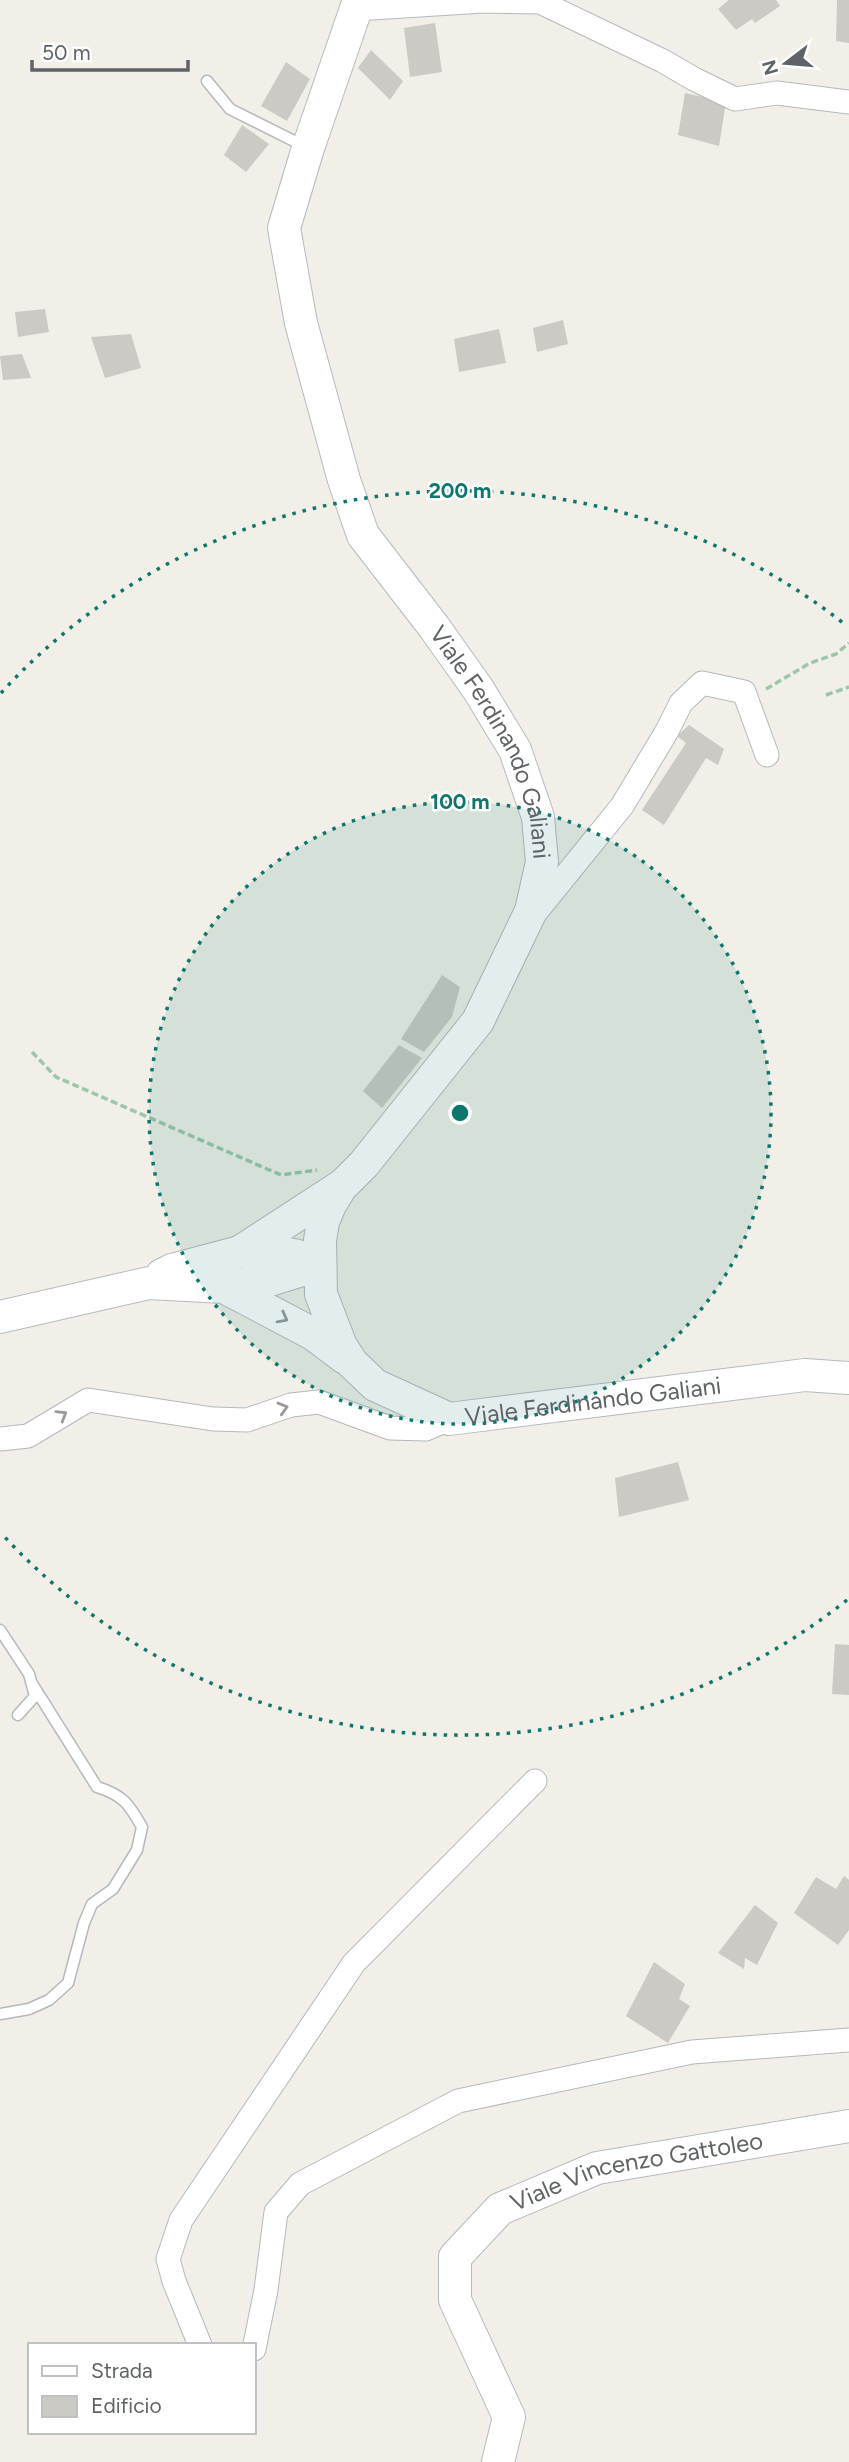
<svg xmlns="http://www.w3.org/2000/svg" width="849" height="2462" font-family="Figtree,sans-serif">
<rect width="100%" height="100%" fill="#f1efe8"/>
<path fill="#cccac5" d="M729 0H776L780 6 755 23 752 19 736 30 718 9Z
M837 0H849V43L836 41Z
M435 23 442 72 410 77 404 28Z
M371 50 403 81 390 100 358 68Z
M286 62 310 79 287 121 261 106Z
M685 93 726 102 719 146 678 135Z
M242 125 269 144 246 172 224 155Z
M45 309 49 332 18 337 15 312Z
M563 320 568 344 537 352 533 328Z
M499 329 506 363 459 372 454 339Z
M131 334 141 368 105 378 91 337Z
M22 354 31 378 3 380 0 356Z
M689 725 724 749 718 765 706 758 664 825 642 810 686 743 677 736Z
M442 975 460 987 452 1017 424 1052 401 1039Z
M399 1045 422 1058 382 1108 363 1091Z
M678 1462 689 1500 619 1517 615 1478Z
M835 1644 849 1645V1695L832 1694Z
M844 1876 849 1880V1930L838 1945 794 1913 816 1877 836 1889Z
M755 1905 778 1923 757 1965 745 1958 744 1969 718 1953Z
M654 1962 685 1984 679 1999 690 2006 668 2043 626 2016Z"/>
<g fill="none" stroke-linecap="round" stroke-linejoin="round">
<defs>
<path id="lane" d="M207 81 230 109 306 147
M0 1630 29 1674 35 1696 18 1715
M0 2014 29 2009 49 2000 68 1983 84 1923 92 1904 113 1889 137 1850 142 1827C129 1804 123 1795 97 1787L31 1682"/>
<path id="street" d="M356 9 483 1 540 2 663 61 694 79 735 99 777 93 849 102
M532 917 622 806 667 731 681 703 702 683 744 692 767 755
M0 1439 28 1436 88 1400 213 1419 247 1420 291 1405 319 1402 390 1428 426 1429 449 1419
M200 2345 174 2281 168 2259 181 2220 354 1963 535 1781
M254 2349 266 2290 276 2212 300 2184 458 2101 692 2052 849 2040"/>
<g id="secondary">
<path id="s1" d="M359 0 308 148 284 228 301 323 344 480 363 535 434 627 478 689 515 750 538 817 542 862 531 911 478 1021 364 1164 341 1187 330 1205 323 1222 320 1240 321 1294 341 1346 352 1363 375 1385 449 1419 805 1375 849 1378"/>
<path d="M162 1275 172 1270 240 1252 340 1187"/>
<path d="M224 1287 270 1280 318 1265C294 1250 268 1252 240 1252"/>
<path d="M0 1317 149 1283 224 1287 313 1334 345 1358"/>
<path id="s2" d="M498 2462 509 2417 455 2300V2257L500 2209 597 2168 849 2126"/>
</g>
</defs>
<use href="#lane" stroke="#b5b8bc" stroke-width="13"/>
<use href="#street" stroke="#b5b8bc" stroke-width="25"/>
<use href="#secondary" stroke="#b6babf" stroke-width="34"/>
<path stroke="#9cc7a9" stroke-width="3.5" stroke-dasharray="7 3.5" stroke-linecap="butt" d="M766 689 810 663 836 654 849 643
M826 695 849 687
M32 1052 56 1077 281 1175 317 1170"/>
<use href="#lane" stroke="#fff" stroke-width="10"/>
<use href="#street" stroke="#fff" stroke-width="23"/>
<use href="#secondary" stroke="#fff" stroke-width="32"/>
</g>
<defs><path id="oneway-chevron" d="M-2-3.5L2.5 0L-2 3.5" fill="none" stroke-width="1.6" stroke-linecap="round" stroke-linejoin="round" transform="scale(1.75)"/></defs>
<g stroke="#979a9d">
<use href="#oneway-chevron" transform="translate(283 1318) rotate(28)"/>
<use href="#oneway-chevron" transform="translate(283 1408) rotate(-16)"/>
<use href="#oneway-chevron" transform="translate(62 1415) rotate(-31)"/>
</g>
<circle cx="460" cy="1113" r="311" fill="#0f766e" fill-opacity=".12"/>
<g fill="none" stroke="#0f766e" stroke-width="3.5" stroke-dasharray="3.5 7">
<circle cx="460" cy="1113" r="311"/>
<path d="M847 1600A622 622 0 0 1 1 1533M1 693A622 622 0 0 1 847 626"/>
</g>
<g text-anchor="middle" stroke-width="5" stroke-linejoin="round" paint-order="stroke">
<g font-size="24" fill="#5f6368" stroke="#fff">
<text dy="8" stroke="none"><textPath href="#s1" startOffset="805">Viale Ferdinando Galiani</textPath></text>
<text dy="8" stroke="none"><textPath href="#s1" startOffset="1771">Viale Ferdinando Galiani</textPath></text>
<text dy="8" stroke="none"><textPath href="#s2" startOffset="427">Viale Vincenzo Gattoleo</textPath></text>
</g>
</g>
<circle cx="460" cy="1113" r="10" fill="#0f766e" stroke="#fff" stroke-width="3.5"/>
<g font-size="21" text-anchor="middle" font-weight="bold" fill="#0f766e" stroke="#fff" stroke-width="5" stroke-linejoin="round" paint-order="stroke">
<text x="460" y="498">200 m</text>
<text x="460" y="809">100 m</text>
</g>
<rect x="28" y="2343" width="228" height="91" fill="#ffffff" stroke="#bfc1c3" stroke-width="2"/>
<rect x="42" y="2366" width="35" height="10" fill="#ffffff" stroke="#bfc1c3" stroke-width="2"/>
<text x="91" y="2378" font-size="21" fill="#5f6368">Strada</text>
<rect x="42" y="2396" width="35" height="21" fill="#cccac5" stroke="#bfc1c3" stroke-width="2"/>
<text x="91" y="2413" font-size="21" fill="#5f6368">Edificio</text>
<g transform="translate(786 63) rotate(254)" stroke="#ffffff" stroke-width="5" paint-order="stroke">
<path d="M0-5L12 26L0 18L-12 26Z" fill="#5f6368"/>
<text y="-10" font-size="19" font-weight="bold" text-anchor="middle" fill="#5f6368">N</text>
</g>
<path d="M32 60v10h156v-10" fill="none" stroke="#5f6368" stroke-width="3.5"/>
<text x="42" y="60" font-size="21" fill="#5f6368" stroke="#ffffff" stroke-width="5" paint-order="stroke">50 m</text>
</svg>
